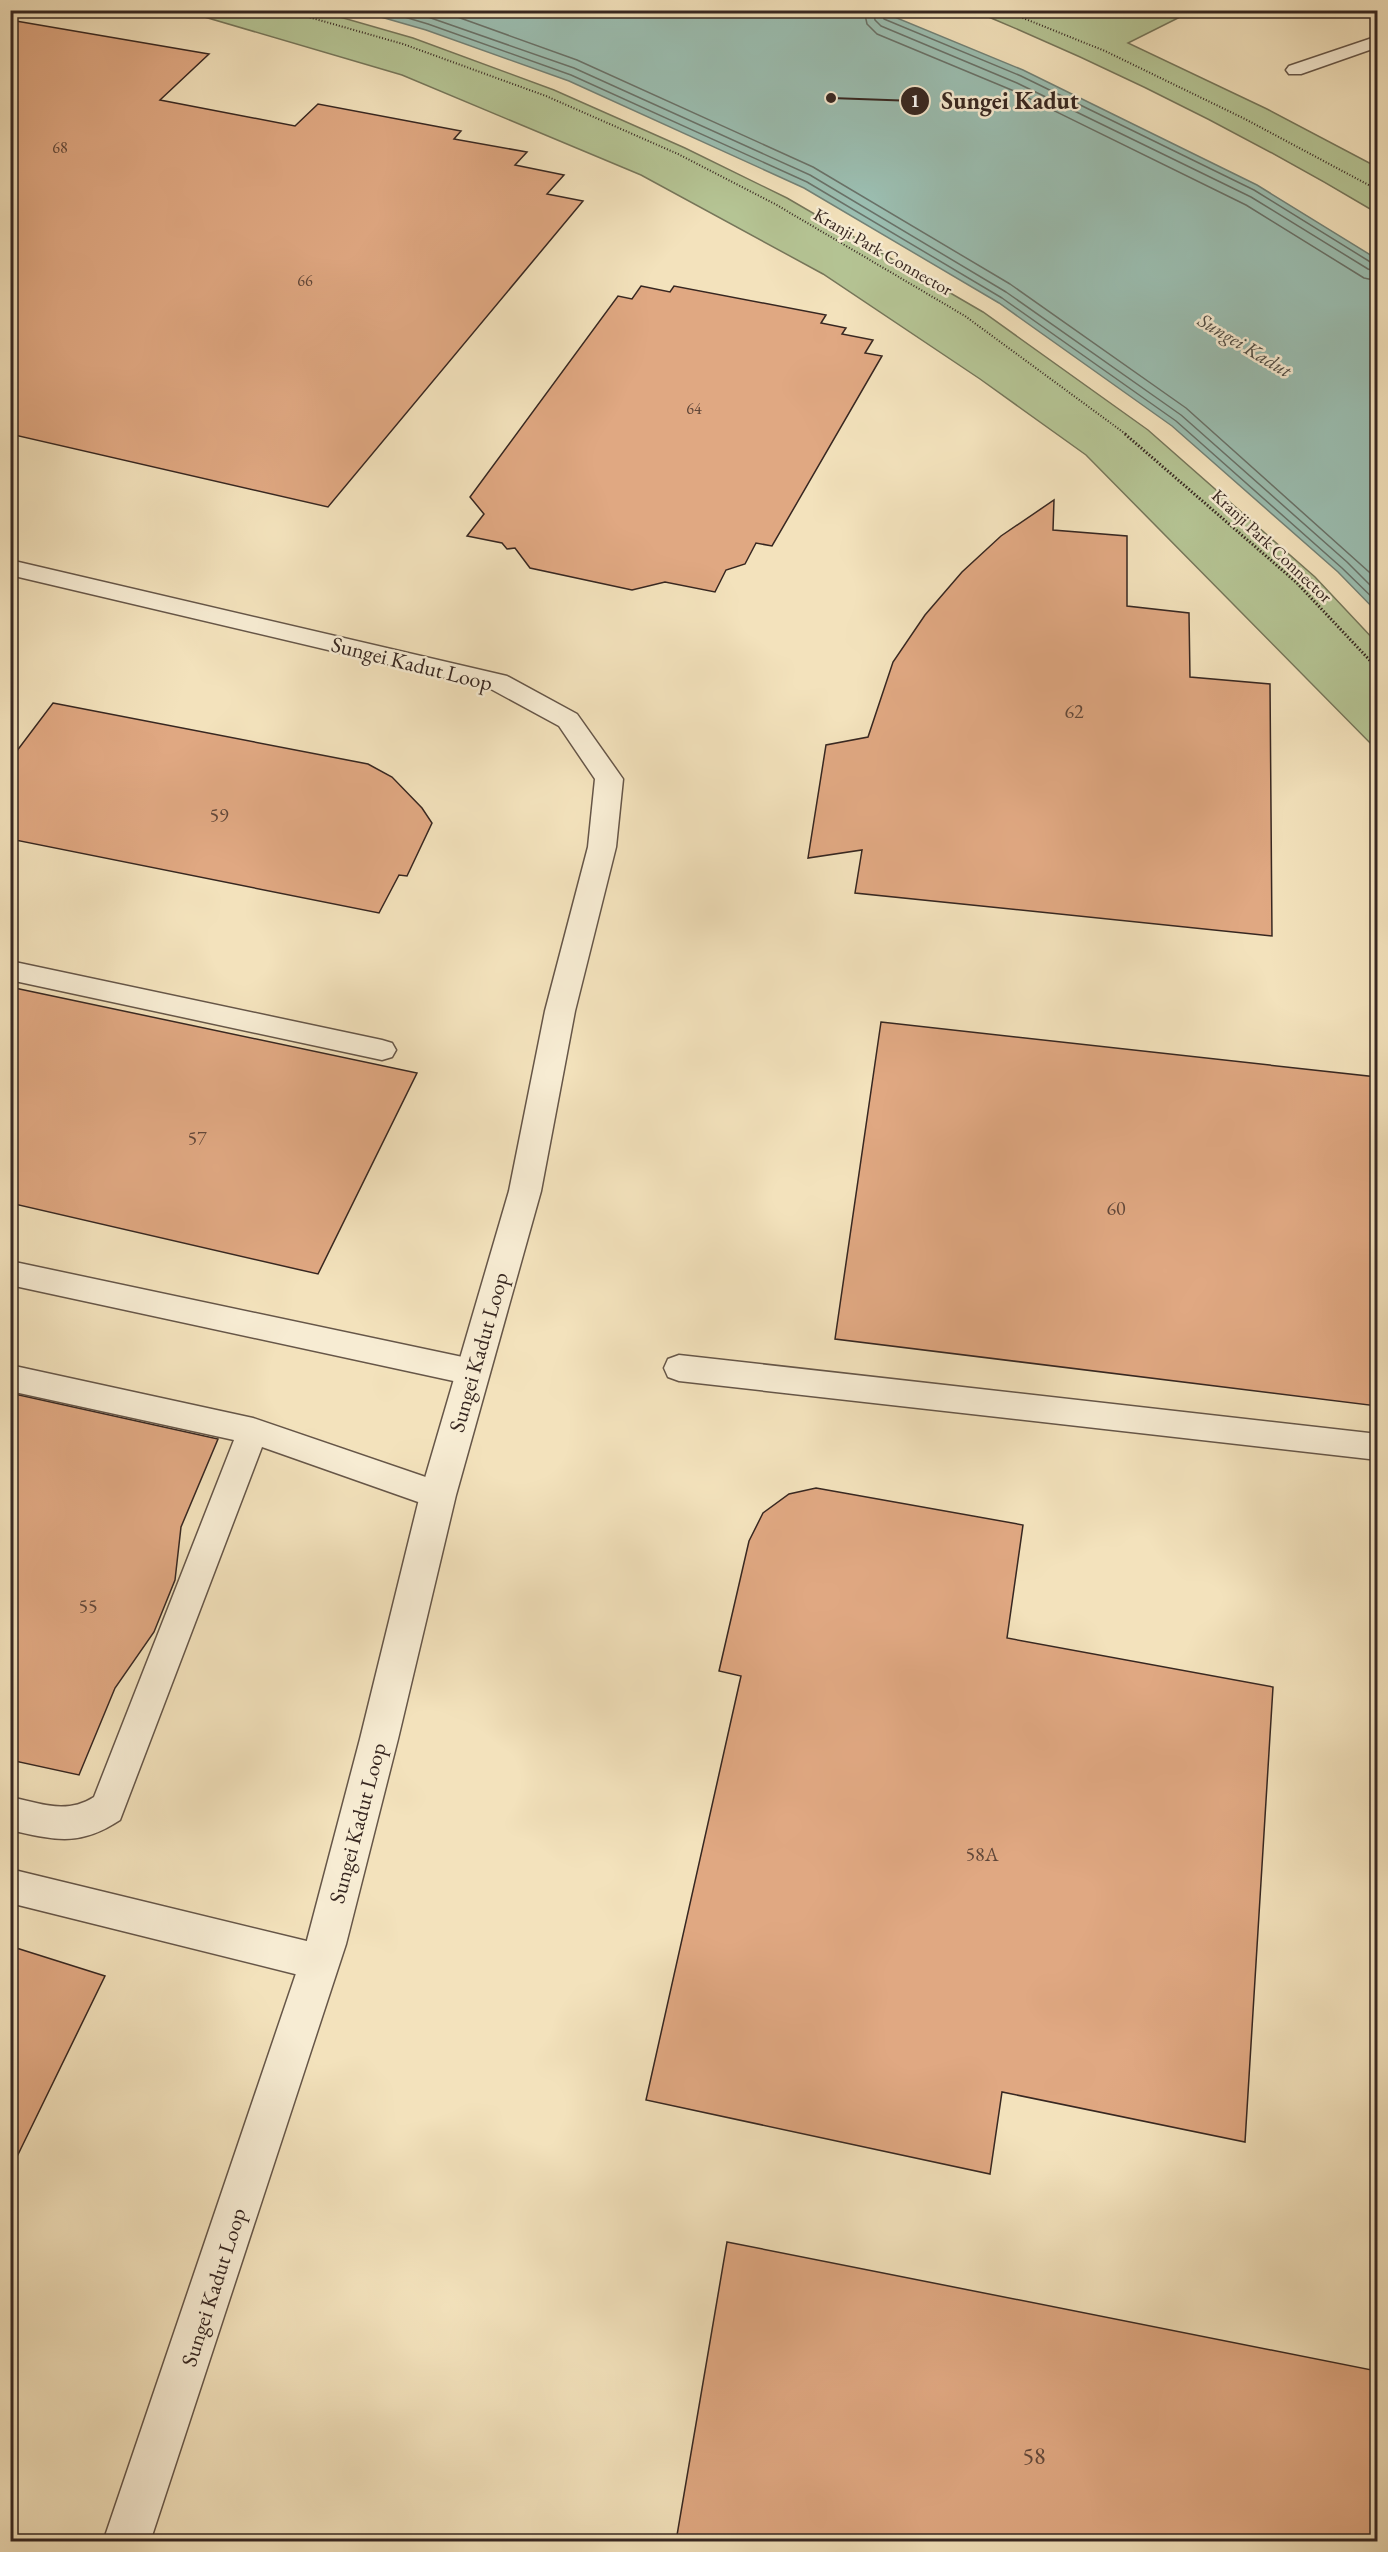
<svg xmlns="http://www.w3.org/2000/svg" width="1388" height="2552" font-family="'EB Garamond',serif">
<rect width="100%" height="100%" fill="#f3e2bc"/>
<filter id="stains"><feTurbulence type="fractalNoise" baseFrequency=".00333" numOctaves="4"/><feColorMatrix values="0 0 0 0 .2 0 0 0 0 .09 0 0 0 0 .02 0 0 0 .5 -.17"/></filter>
<radialGradient id="worn" r=".72"><stop offset=".6" stop-color="#630" stop-opacity="0"/><stop offset="1" stop-color="#630" stop-opacity=".3"/></radialGradient>
<path fill="#b5c494" stroke="#76765a" stroke-width="1.5" d="M184 11H319L413 38 554 90 685 148 787 198 983 312 1148 430 1315 577 1377 643V750L1086 455 980 379 823 274 641 175 402 75Z
M974 11H1192L1128 43 1267 109 1377 167V213C1248 136 1113 68 974 11Z"/>
<path fill="#9bbeb1" stroke="#738277" stroke-width="1.5" d="M360 11H880L1023 70 1257 185 1377 259V612L1338 572 1172 426 999 303 804 188 569 81 426 30Z"/>
<g fill="none" stroke-linecap="round" stroke-linejoin="round">
<path stroke="#697269" stroke-width="1.5" d="M381 10 428 24 571 75 807 182 1002 298 1176 421 1342 568 1378 603
M408 10 574 68 810 175 1006 292 1181 415 1347 562 1378 593
M438 10 577 60 813 167 1010 284 1186 408 1378 580
M864 10 867 24 877 34 1014 91 1246 205 1364 278 1378 281
M873 10 875 20 881 26 1017 83 1251 197 1368 269 1378 272
M880 10 884 19 1021 76 1254 190 1372 263 1378 264"/>
</g>
<path fill="#e0a882" stroke="#372721" stroke-width="1.5" d="M10 20 209 54 160 100 295 126 318 104 461 131 454 139 527 152 515 165 564 175 547 194 583 201 328 507 10 434Z
M641 286 670 292 674 286 826 315 821 323 846 328 842 334 873 340 865 353 882 356 772 546 756 543 745 564 726 570 715 592 665 582 632 590 530 568 515 548 507 549 502 543 467 536 484 514 470 497 618 296 632 299Z
M1054 500 1053 530 1127 536V606L1189 613 1190 677 1270 684 1272 936 855 893 862 850 808 858 826 745 868 737 893 662 925 615 962 572 1001 536Z
M53 703 368 764 392 777 422 808 432 823 407 876 399 875 379 913 10 839V760Z
M10 987 417 1073 318 1274 10 1203Z
M881 1022 1377 1077V1406L835 1339Z
M10 1393 218 1439 181 1527 175 1580 154 1632 115 1688 79 1775 10 1760Z
M816 1488 1023 1525 1007 1638 1273 1687 1245 2142 1002 2092 990 2174 646 2100 741 1676 719 1671 749 1541 763 1513 789 1494Z
M10 1946 105 1976 10 2171Z
M727 2242 1377 2371V2541H676Z"/>
<g fill="none" stroke-linecap="round" stroke-linejoin="round">
<defs>
<path id="lane" d="M1378 36V47L1301 74H1289L1286 70 1289 66Z
M10 961 382 1040 392 1043 396 1050 392 1057 382 1060 10 980Z
M10 1261 472 1359 483 1363 487 1372 483 1381 472 1385 10 1285Z
M679 1355 1378 1434V1460L679 1381 668 1377 664 1368 668 1359Z
M10 1365 253 1418 449 1485 454 1495 449 1505 438 1509 262 1447 120 1820C79 1847 55 1840 10 1830V1797C40 1803 66 1815 94 1797L234 1440 10 1391Z
M10 1869 319 1944 332 1949 338 1962 332 1975 319 1980 10 1903Z"/>
<path id="street" d="M10 560 507 676 577 714 623 779 616 847 575 1011 541 1191 456 1495 398 1739 346 1944 150 2542H103L306 1944 360 1739 420 1495 509 1191 545 1011 588 847 595 779 559 726 489 688 10 575Z"/>
</defs>
<use href="#lane" stroke="#665648" stroke-width="3"/>
<use href="#street" stroke="#665648" stroke-width="3"/>
<path stroke="#372721" stroke-width="2" stroke-dasharray="1 2" stroke-linecap="butt" d="M284 10 403 44 546 96 678 154 775 204 965 316 1127 435
M1003 10 1105 51 1245 119 1378 190"/>
<path stroke="#372721" stroke-width="3" stroke-dasharray="1.5 2" stroke-linecap="butt" d="M1125 434 1296 582 1378 669"/>
<use href="#lane" fill="#f7ecd3" fill-rule="evenodd"/>
<use href="#street" fill="#f7ecd3" fill-rule="evenodd"/>
</g>
<g text-anchor="middle" stroke-width="5" stroke-linejoin="round" paint-order="stroke">
<g font-size="16" fill="#614739">
<text x="60" y="153">68</text>
<text x="305" y="286">66</text>
<text x="694" y="414">64</text>
</g>
<g font-size="18" fill="#372721" stroke="#f7ecd3">
<text transform="translate(883 252) rotate(30)" y="6">Kranji Park Connector</text>
<text transform="translate(1272 546) rotate(43)" y="6">Kranji Park Connector</text>
</g>
<g font-size="20" font-style="italic" fill="#504d45" stroke="#f7ecd3">
<text transform="translate(1245 345) rotate(31)" y="7">Sungei Kadut</text>
</g>
<g font-size="20" fill="#614739">
<text x="1074" y="718">62</text>
<text x="219" y="822">59</text>
<text x="197" y="1145">57</text>
<text x="1116" y="1215">60</text>
<text x="88" y="1613">55</text>
<text x="982" y="1861">58A</text>
</g>
<g font-size="22" fill="#372721" stroke="#f7ecd3">
<text transform="translate(412 663) rotate(14)" y="8">Sungei Kadut Loop</text>
<text transform="translate(478 1352) rotate(-74)" y="8">Sungei Kadut Loop</text>
<text transform="translate(357 1823) rotate(-75)" y="8">Sungei Kadut Loop</text>
<text transform="translate(213 2287) rotate(-72)" y="8">Sungei Kadut Loop</text>
</g>
<g font-size="24" fill="#614739">
<text x="1034" y="2464">58</text>
</g>
</g>
<path fill="none" stroke="#372721" stroke-width="2" d="M831 98L915 101"/>
<g fill="#372721" stroke="#f7ecd3" stroke-width="2">
<circle cx="831" cy="98" r="6"/>
<circle cx="915" cy="101" r="15"/>
</g>
<g font-size="18" text-anchor="middle" font-weight="bold" fill="#fff">
<text x="915" y="107">1</text>
</g>
<g font-size="24" text-anchor="middle" font-weight="bold" fill="#372721" stroke="#f7ecd3" stroke-width="5" stroke-linejoin="round" paint-order="stroke">
<text x="1010" y="109">Sungei Kadut</text>
</g>
<rect width="1388" height="2552" fill="none" stroke="#f3e2bc" stroke-width="36"/>
<rect x="12" y="12" width="1364" height="2528" fill="none" stroke="#372721" stroke-width="3"/>
<rect x="18" y="18" width="1352" height="2516" fill="none" stroke="#372721" stroke-width="1.5"/>
<rect width="100%" height="100%" filter="url(#stains)"/>
<rect width="100%" height="100%" fill="url(#worn)"/>
</svg>
